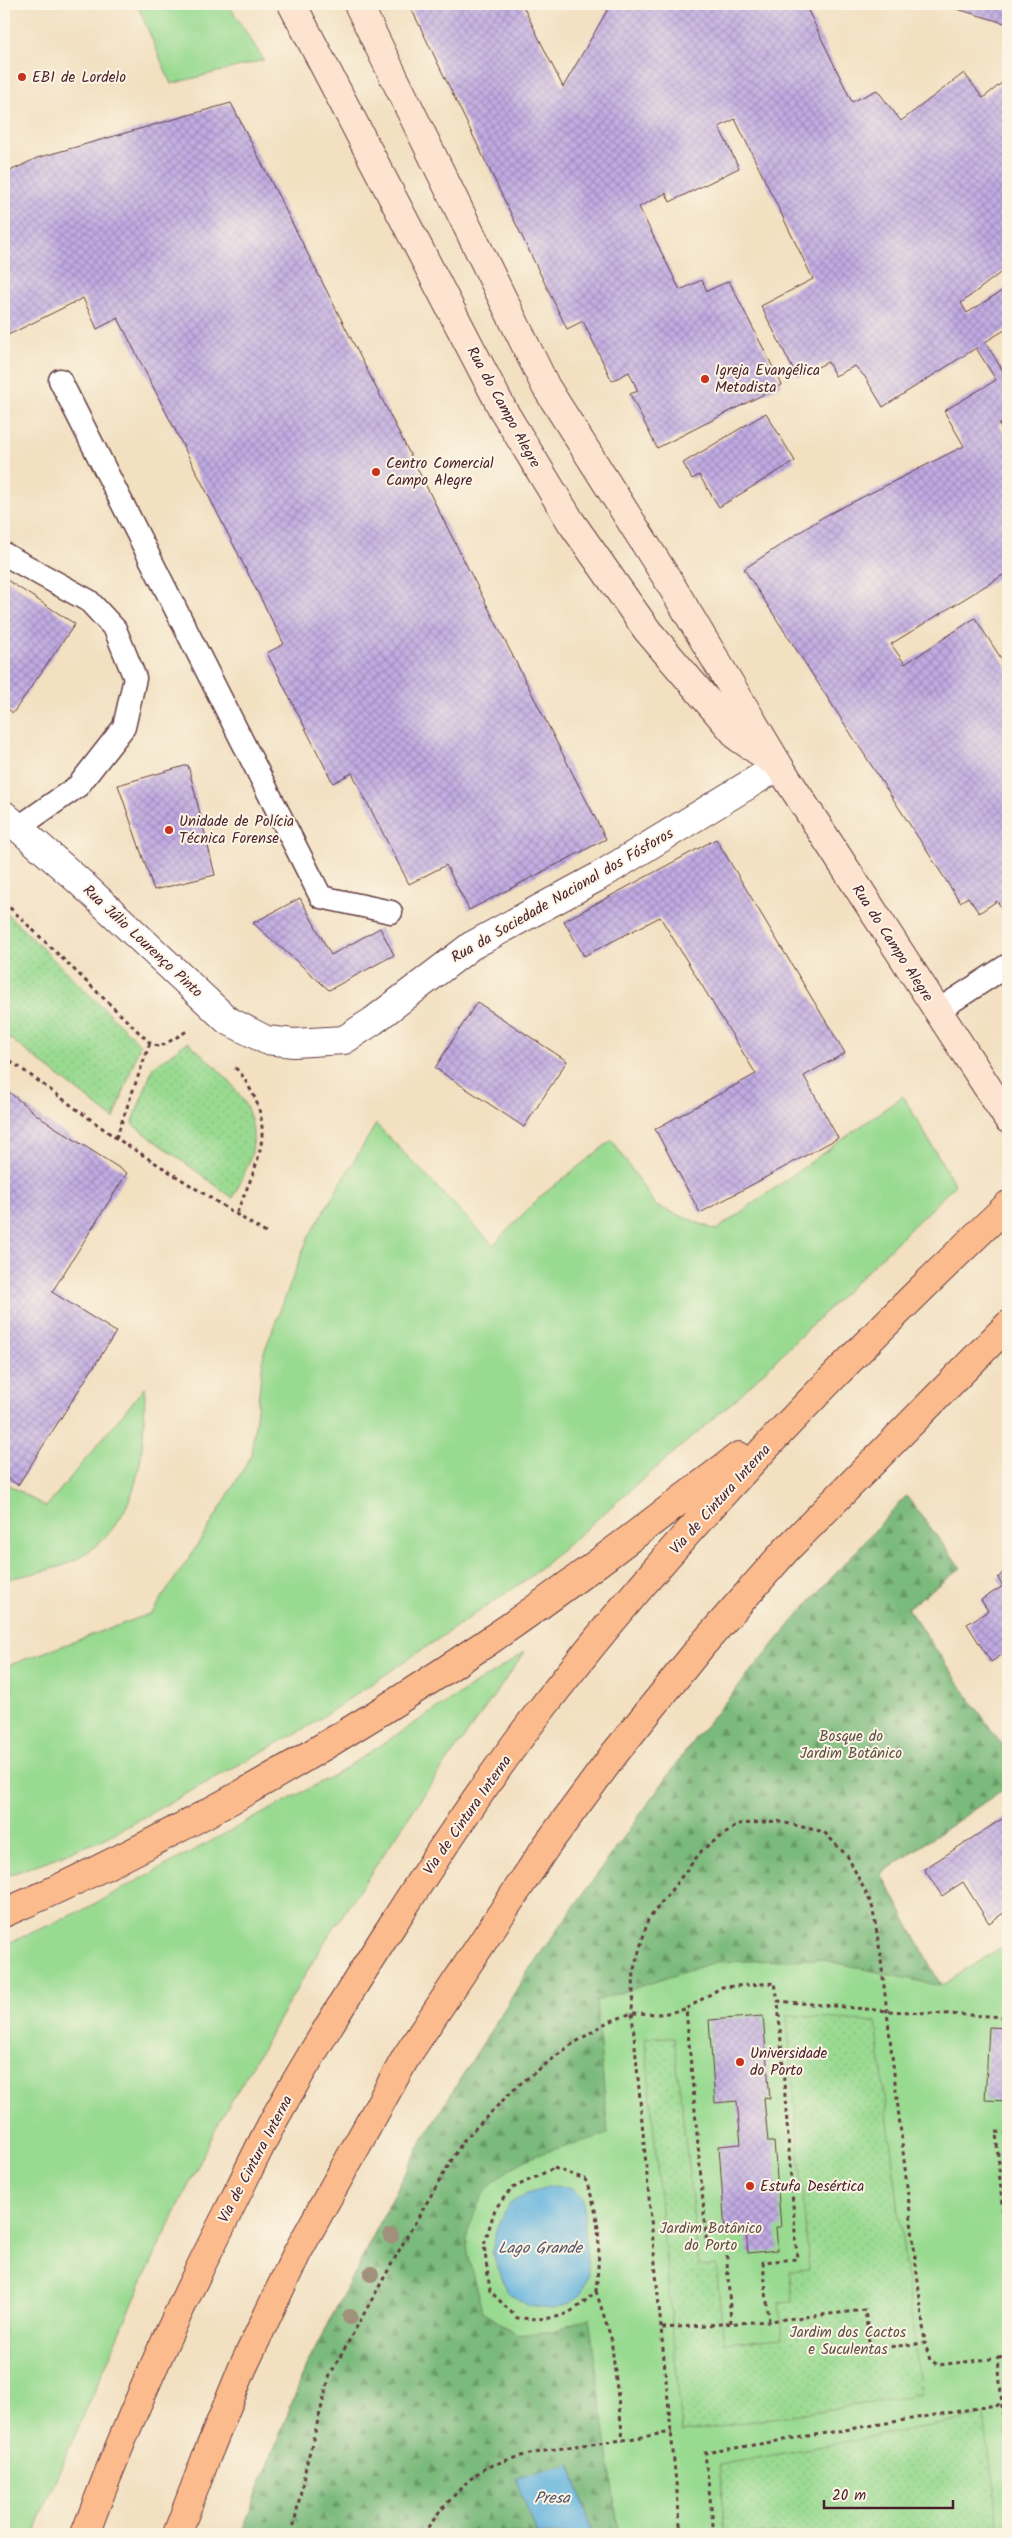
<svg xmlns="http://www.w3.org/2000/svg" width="1012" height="2538" font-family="Kalam,sans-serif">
<defs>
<pattern id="forest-firs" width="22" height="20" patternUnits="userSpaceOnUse" patternTransform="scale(1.25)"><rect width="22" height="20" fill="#7aba7b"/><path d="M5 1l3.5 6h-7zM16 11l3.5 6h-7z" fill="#669765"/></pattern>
<pattern id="garden-dots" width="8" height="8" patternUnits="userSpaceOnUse" patternTransform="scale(1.25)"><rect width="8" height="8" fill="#99da91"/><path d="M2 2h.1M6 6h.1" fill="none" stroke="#85bb7d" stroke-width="1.8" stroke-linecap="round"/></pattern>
<pattern id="building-cross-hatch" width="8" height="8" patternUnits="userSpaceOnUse" patternTransform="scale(1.25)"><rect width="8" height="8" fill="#c0abe3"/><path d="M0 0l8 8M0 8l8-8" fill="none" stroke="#9e8bb8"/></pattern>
</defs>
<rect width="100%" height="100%" fill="#fcf5e5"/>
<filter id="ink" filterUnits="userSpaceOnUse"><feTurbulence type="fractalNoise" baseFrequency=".02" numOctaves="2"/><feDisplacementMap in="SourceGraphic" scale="10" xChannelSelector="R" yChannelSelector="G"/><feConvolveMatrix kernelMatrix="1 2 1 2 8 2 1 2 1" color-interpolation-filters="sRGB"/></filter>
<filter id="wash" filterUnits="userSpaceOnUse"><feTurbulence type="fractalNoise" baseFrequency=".0096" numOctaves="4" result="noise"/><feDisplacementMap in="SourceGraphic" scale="20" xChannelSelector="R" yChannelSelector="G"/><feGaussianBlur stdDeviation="1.12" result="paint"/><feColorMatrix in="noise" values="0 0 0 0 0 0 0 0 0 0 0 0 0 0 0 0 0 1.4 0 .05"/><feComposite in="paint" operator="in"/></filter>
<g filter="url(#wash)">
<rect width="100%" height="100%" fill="#f2e0c1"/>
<path fill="#99da91" stroke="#727c5e" d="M137 4H228L264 60 171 84Z
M903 1096 955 1185 737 1398 530 1577 309 1726 102 1840 4 1877V1667L152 1613 208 1529 251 1456 264 1352 308 1238 376 1124 493 1245 541 1196 612 1140 656 1206 716 1230Z
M145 1387C144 1455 142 1524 73 1561 51 1572 27 1574 4 1580V1482L46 1507Z
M906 1496 961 1568 907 1608 1008 1754V1786L881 1874 941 1986 1008 1943V2534H241L306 2367 424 2137 530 1968 696 1737 800 1613Z
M525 1652 429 1787 323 1944 219 2122 143 2280 46 2501 35 2534H4V1945L79 1912 336 1774Z"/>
<path fill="url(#forest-firs)" stroke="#626c53" d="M906 1496 961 1568 907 1608 1008 1754V1786L881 1873 941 1986 819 1959 715 1962 596 2001 608 2134C555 2150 491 2158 473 2218 471 2223 468 2230 467 2236 466 2258 477 2289 482 2311L518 2335 554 2331 589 2317 619 2534H592L571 2464 517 2479 537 2534H241L306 2367 424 2137 530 1968 696 1737 800 1613Z"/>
<path fill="url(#garden-dots)" stroke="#727c5e" d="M4 911 140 1044 114 1119 4 1034Z
M188 1042C220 1071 261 1102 252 1151 249 1166 239 1183 233 1198L132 1124 153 1067Z
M787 2015 876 2022 921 2395 682 2432 645 2038 674 2037 699 2266 716 2265 724 2343 783 2338 779 2302 793 2301 789 2271 809 2269Z
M984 2416 999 2530 949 2534H725L719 2465Z"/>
<path fill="#62b3dd" stroke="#566984" d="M552 2186 570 2187 583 2199 588 2275 581 2295 567 2304 551 2309 529 2306 508 2293 492 2252 497 2226 510 2204 527 2193Z
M571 2464 592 2534H537L516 2478Z"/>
<g id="blocks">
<path fill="url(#building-cross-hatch)" d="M409 4H522L563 87 611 4H805L852 102 877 90 901 121 964 73 983 98 1008 78V267L961 303 967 313 1008 287V328L985 342 1005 374 1008 372V418L999 425 1008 440V572L891 644 905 664 975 618 1008 669V918L997 901 979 913 968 897 960 902 744 569 823 517 964 446 944 411 996 380 976 348 883 407 865 377 855 366 835 376 828 362 797 377 761 306 813 279 735 119 719 127 739 168 670 202 666 193 639 207 680 290 702 280 707 291 729 281 782 385 657 448 630 394 638 391 629 372 612 381 583 321 567 329Z
M940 4H1008V24Z
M231 103 606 839 469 910 446 865 409 884 352 773 333 783 267 653 284 644 118 318 97 329 83 298 4 337V174L37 158Z
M766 413 795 461 719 507 699 475 692 479 683 463Z
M4 578 75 624 13 713 4 706Z
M188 765 215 875 154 890 118 785Z
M716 839 845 1053 804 1076 838 1138 700 1213 655 1129 756 1074 660 917 584 956 564 921Z
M300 898 331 955 380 928 394 955 329 990 253 923Z
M477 1002 567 1061 524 1127 435 1068Z
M4 1088 42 1119 127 1173 52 1292 116 1332 18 1485 4 1476Z
M1008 1567V1651L991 1662 967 1624 988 1611 981 1600 1003 1586 998 1578Z
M1008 1815V1910L989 1923 963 1882 942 1896 924 1869Z
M763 2016 770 2099 764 2098 768 2142H774L781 2227H776L778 2250 748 2253 746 2230 725 2231 719 2146 741 2144 737 2101 715 2103 709 2020Z
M989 2027 1008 2028V2101L985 2100Z"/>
</g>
</g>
<g filter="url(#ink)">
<use href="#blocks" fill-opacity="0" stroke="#633c42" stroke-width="1"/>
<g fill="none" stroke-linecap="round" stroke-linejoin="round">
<defs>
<path id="lane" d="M60 380 321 897 391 912
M4 554 89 601 115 629 135 678 124 727 78 786 19 827
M937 1011 1008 965"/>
<path id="street" d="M4 815 80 882 227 1020 266 1040 294 1043 344 1040 373 1021 471 946 596 878 779 766"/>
<path id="secondary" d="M292 4 503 410 571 522 647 630 739 738 771 760
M358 4 546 387 668 580 779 766 1008 1119"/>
<path id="highway" d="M4 1913C173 1839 333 1746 486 1643 573 1584 655 1519 739 1456
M85 2534C126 2424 174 2317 228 2212 244 2180 259 2147 276 2116 312 2052 351 1989 391 1927 435 1858 481 1789 530 1724 673 1536 838 1367 1008 1205
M177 2534 207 2455 243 2367 297 2253 406 2057 547 1845 615 1753 703 1644 786 1550 1008 1325"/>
</defs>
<use href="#lane" stroke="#633c42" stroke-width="25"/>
<use href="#street" stroke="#633c42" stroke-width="30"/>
<use href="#secondary" stroke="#633c42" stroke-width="30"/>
<use href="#highway" stroke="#633c42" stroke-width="30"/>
<path stroke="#633c42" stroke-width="3" stroke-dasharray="4 4" stroke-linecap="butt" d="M4 902 150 1043 160 1047 187 1031
M4 1056 116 1138 269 1235
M235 1068C241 1072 245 1080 249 1087 277 1133 254 1170 236 1214
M116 1138 150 1043
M1008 2133 996 2132 1008 2276
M554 2168 585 2179C602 2219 600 2249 596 2291 567 2319 557 2320 517 2318L490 2291 484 2245 495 2209 511 2189Z
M596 2291 611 2338 623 2440 672 2432
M769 2321 763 2262 797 2259 778 2001
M731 2323 726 2246 707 2247 686 2009 722 1987 775 1983 778 2001 888 2011 1008 2017
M661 2328 632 2013 634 1969 648 1920 703 1849 739 1824 777 1821 824 1832 848 1857 872 1905 880 1951 925 2343
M998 2358 1008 2357
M292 2534 307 2462 330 2375 406 2238 463 2141 516 2087 568 2047 606 2023 632 2013 662 2014 686 2009
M423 2534C435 2517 458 2489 474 2476 503 2452 585 2445 623 2440
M681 2534 661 2328 769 2321 865 2310 870 2349 925 2343 930 2360 938 2365 998 2358 1008 2478
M714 2534 705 2453 1008 2403"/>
<use href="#lane" stroke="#fff" stroke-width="22"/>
<use href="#street" stroke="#fff" stroke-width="28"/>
<use href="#secondary" stroke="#fde4d1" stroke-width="28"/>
<use href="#highway" stroke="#fbbb8d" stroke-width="28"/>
</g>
<g fill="#a1907c">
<circle cx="391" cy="2236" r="8"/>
<circle cx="371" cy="2274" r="8"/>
<circle cx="350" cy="2317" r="8"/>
</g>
</g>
<g fill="#c8321e" stroke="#fcf5e5" stroke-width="2">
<circle cx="22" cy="77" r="5"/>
<circle cx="705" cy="379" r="5"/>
<circle cx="376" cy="472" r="5"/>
<circle cx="169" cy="830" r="5"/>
<circle cx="740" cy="2062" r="5"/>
<circle cx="750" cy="2186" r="5"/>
</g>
<g text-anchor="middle" stroke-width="4" stroke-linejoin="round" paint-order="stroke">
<g font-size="15" fill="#4a1f2b" stroke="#fcf5e5" text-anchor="start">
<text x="32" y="82">EB1 de Lordelo</text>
<text x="715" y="375">Igreja Evangélica<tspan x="715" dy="17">Metodista</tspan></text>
<text x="386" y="468">Centro Comercial<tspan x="386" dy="17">Campo Alegre</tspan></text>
<text x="179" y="826">Unidade de Polícia<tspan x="179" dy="17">Técnica Forense</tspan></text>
<text x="750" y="2058">Universidade<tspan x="750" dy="17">do Porto</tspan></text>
<text x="760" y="2191">Estufa Desértica</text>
</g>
<g font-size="15" fill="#4a1f2b" stroke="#fcf5e5">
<text transform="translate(504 407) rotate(61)" y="5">Rua do Campo Alegre</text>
<text transform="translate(562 895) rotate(-30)" y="5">Rua da Sociedade Nacional dos Fósforos</text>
<text transform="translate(143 941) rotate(43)" y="5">Rua Júlio Lourenço Pinto</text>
<text transform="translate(893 943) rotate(57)" y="5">Rua do Campo Alegre</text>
<text transform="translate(720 1499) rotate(-48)" y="5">Via de Cintura Interna</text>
<text transform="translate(467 1815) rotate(-55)" y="5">Via de Cintura Interna</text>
<text transform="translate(255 2159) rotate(-62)" y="5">Via de Cintura Interna</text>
</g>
<g font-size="15" fill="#5e4e44" stroke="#fcf5e5">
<text x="851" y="1741">Bosque do<tspan x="851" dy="17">Jardim Botânico</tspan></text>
<text x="711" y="2233">Jardim Botânico<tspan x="711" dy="17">do Porto</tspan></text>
<text x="848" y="2337">Jardim dos Cactos<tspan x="848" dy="17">e Suculentas</tspan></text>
</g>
<g font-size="16" font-style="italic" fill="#525369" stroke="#fcf5e5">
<text x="540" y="2253">Lago Grande</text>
<text x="552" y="2503">Presa</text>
</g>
</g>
<rect width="1012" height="2538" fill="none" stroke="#fcf5e5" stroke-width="20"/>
<path d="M824 2500v8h129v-8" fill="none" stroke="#4a1f2b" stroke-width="2.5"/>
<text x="832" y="2500" font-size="15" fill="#4a1f2b" stroke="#fcf5e5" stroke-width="4" paint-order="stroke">20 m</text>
</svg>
